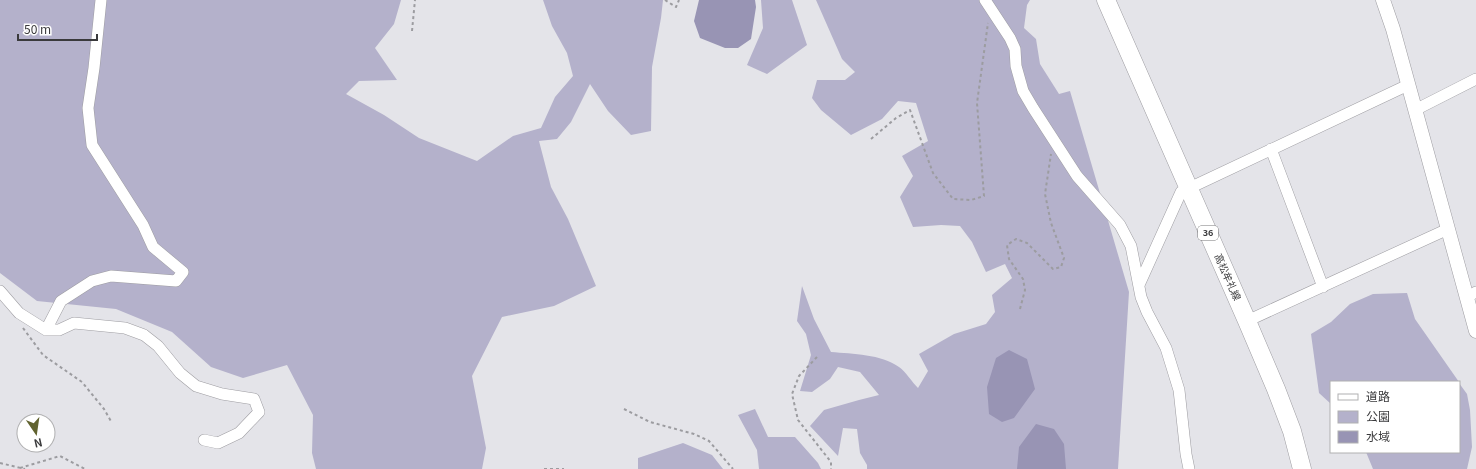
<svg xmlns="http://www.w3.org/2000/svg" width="1476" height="469" font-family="Georgia,'Noto Sans JP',serif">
<rect width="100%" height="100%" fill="#e4e4e9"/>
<path fill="#b4b1cb" d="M0 0H401L394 24 375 48 397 80 359 81 346 94 384 115 419 138 477 161 513 136 541 128 555 97 573 76 567 53 552 26 543 0H663L661 18 652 67 651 131 631 135 608 111 590 84 571 122 557 139 539 141 551 187 568 219 596 286 554 306 502 317 472 376 486 448 482 469H316L312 453 313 415 287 365 243 378 211 367 172 332 116 309 37 301 0 273Z
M761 0H792L807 45 767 74 747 65 763 28Z
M816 0H1030L1027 5 1024 28 1036 39 1040 64 1059 94 1070 91 1129 292 1118 469H867V465L860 453 857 429 843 428 838 456 810 426 824 410 859 400 879 395 860 372 838 367 830 379 812 392 800 391 811 355 806 334 797 321 802 286 814 319 831 352C853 354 881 354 899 367 906 372 912 382 918 388L928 371 919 354 954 334 986 324 995 312 992 295 1012 278 1005 264 986 272 972 242 960 226 941 225 913 227 900 197 913 176 902 156 928 141 916 103 898 101 882 119 851 135 821 110 812 98 817 80H845L855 72 842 59Z
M1407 293 1415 319 1459 382H1331V404L1319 393 1311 334 1331 322 1350 304 1373 294Z
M1459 383 1467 394 1470 410 1472 447 1467 469H1373L1366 452H1459Z
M755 409 768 437H795L818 463 821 469H759L757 450 738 415Z
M683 443 712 455 723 469H638V458Z"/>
<path fill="#9894b4" d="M699 0H755L756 7 751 39 738 48H725L700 38 694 21Z
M1009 350 1027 359 1035 389 1014 418 1002 422 989 414 987 387 996 358Z
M1036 424 1054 429 1064 444 1066 469H1017L1019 447Z"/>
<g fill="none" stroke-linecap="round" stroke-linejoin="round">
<defs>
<path id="minor" d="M985 0 1010 38 1015 49 1016 66 1023 91 1033 108 1077 176 1120 225 1131 246 1141 297 1147 312 1166 348 1179 390 1186 454 1189 469
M1415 110 1476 79
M1271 149 1323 287
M1139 285 1181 192 1408 85
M0 291 19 313 46 330H59L74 323 125 328 144 335 158 346 180 373 196 386 222 394 254 399 259 412 239 433 218 443 204 440
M1467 297 1476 292
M1247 321 1448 229
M46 330 61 301 92 281 111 276 176 281 183 272 153 247 143 225 92 145 88 108 94 68 101 0"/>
<path id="tertiary" d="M1383 0 1393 29 1476 331"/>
<path id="primary" d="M1106 0 1247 321 1276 389 1292 431 1302 469"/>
</defs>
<use href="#minor" stroke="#9e9da2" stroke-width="12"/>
<use href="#tertiary" stroke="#9e9da2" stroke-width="15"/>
<use href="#primary" stroke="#9e9da2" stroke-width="19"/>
<path stroke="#9c9ca0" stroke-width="2" stroke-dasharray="3 3" stroke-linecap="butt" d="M665 0 676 7 679 0
M412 31 415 0
M871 139 896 118 910 110 933 173 953 199 971 200 984 196 977 103 988 23
M1020 309 1025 290 1023 279 1009 259 1007 245 1016 239 1027 243 1053 269 1061 267 1064 258 1051 223 1045 194 1051 154
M23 328 43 355 82 382 104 409 112 423
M817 357 799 376 792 394 798 420 831 462V469
M624 409 650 422 694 434 709 441 733 469
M0 463 25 469
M20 468 60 456 85 469
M544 469H564"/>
<use href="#minor" stroke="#fff" stroke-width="11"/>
<use href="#tertiary" stroke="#fff" stroke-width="14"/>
<use href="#primary" stroke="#fff" stroke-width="18"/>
</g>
<g text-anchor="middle" stroke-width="4" stroke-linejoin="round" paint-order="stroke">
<rect fill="#fff" stroke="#757576" stroke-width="1" x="1198" y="226" width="20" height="14" rx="3"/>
<g font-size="9" font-weight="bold" fill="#3a3a3c">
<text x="1208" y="236">36</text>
</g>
<g font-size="10" fill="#3a3a3c" stroke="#fff">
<text transform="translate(1228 277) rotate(66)" y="4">高松牟礼線</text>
</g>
</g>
<rect x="1330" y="381" width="130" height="72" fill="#ffffff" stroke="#b0b0b1"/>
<rect x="1338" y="394" width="20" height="6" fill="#ffffff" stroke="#b0b0b1"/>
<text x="1366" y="401" font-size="12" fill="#3a3a3c">道路</text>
<rect x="1338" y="411" width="20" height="12" fill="#b4b1cb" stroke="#b0b0b1"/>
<text x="1366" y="421" font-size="12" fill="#3a3a3c">公園</text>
<rect x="1338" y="431" width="20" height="12" fill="#9894b4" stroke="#b0b0b1"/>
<text x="1366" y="441" font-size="12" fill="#3a3a3c">水域</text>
<g transform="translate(36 433) rotate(167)"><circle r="19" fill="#ffffff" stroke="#b0b0b1"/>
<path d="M0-3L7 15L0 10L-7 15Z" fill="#616330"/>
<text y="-6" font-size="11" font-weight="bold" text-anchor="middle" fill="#3a3a3c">N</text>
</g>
<path d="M18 34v6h79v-6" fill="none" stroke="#3a3a3c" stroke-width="2"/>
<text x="24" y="34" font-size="12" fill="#3a3a3c" stroke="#ffffff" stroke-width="3" paint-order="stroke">50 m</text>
</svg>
